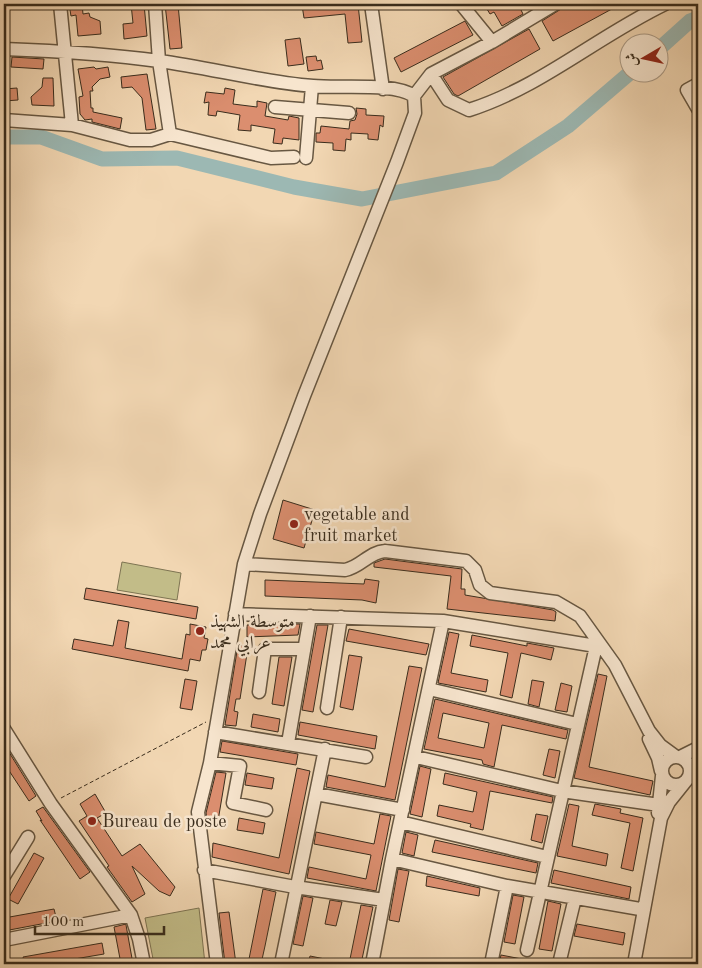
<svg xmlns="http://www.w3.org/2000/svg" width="702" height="968" font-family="'Old Standard TT',Amiri,serif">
<rect width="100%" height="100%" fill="#f2d7b3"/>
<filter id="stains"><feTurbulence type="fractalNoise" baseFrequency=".004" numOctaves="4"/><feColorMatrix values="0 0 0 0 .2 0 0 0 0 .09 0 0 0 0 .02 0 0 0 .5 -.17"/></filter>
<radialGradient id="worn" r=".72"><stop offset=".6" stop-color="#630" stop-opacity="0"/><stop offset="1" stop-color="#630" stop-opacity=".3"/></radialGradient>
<path fill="#c2bc88" stroke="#7e7452" d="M122 562 181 573 177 600 117 590Z
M199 908 205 964H154L145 918Z"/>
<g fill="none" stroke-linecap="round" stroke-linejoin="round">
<path stroke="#9cb8b3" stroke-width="15" d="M660 48 690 21 698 18
M4 137H41L102 159 177 158 294 187 362 199 496 173 568 126 631 72"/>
</g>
<path fill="#db8e6f" stroke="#392c1c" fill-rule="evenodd" d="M69 4H82L83 14 89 13 90 17 100 21 101 34 78 36 76 15 71 16Z
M131 4H144L147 36 124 39 123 24 133 23Z
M165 4H178L182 48 170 49Z
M314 4H358L362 42 348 43 345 14 304 18 302 5Z
M490 4H532L521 10 523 14 502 26 494 12 490 14 485 6Z
M569 4H621L553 41 542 21Z
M465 21 473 35 401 72 394 58Z
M529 29 540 49 458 96 454 94 443 77Z
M300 38 304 64 288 66 285 40Z
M316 56 317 61 321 60 323 69 308 71 306 57Z
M12 57 44 59 43 69 11 67Z
M94 67 96 69 108 67 110 77 100 79 92 87 93 91H90L91 108H93V112L122 118 120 129 92 122V119L85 120 80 114 79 97 83 96 78 69Z
M147 74 156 129 146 130 142 98 132 87 122 88 121 77Z
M43 78H53L54 106 32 105 31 97 42 87Z
M17 88 18 100 4 101V89Z
M225 88 235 90 233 104 257 107V101L267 103 265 116 288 120 289 116 299 118V140L283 138 282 144 273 143 275 129 251 125V131L238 130 240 115 217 111 216 116 208 115 209 102 204 103 206 92 224 94Z
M356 108 366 109V115L384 116 383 127 380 125 378 140 368 139V134L351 133V140L346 139 345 151 333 150V143L316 142V133H320L321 126 349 129 350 121 355 120 357 114Z
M283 500 315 510 304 548 273 539Z
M385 559 462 569 461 589H465V595L553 610 556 612 555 621 447 609 451 576 374 567V563Z
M365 579 379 581 376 603 362 600 265 596V580L364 584Z
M86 588 198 607 196 619 84 599Z
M118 620 129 622 125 648 182 659 186 634 190 635V624L206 627 204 638 208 639 206 650H202L200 661 190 659 188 671 72 649 74 639 113 646Z
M278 624H300L298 635 247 637V625Z
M317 625H328L313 712 302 710Z
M349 629 429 644 426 655 346 641Z
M449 632 459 634 451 673 488 680 486 692 438 683Z
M472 635 527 646V643L554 648 551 660 521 653 512 698 500 695 508 653 470 646Z
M238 645 248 647 240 699H236L234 711 238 712 236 726 225 725Z
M349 655 362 657 353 710 340 707Z
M279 657H292L284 706 272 704Z
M409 666 422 668 395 800 326 787 328 775 385 787Z
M598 674 607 676 589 767 653 781 650 795 574 778Z
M185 679 197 681 192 710 180 708Z
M532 680 544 682 539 707 528 704Z
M561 683 572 686 567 712 555 710Z
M435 699 568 730 566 739 502 725 494 767 483 764 482 760 424 749ZM443 713 489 723 484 748 438 738Z
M253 714 280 719 278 732 251 727Z
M300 722 377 736 375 749 298 735Z
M222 741 298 754 296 765 220 752Z
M4 744 36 796 29 801 4 763Z
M549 749 560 751 555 778 543 775Z
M420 766 431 769 422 817 410 814Z
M297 768 310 771 289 874 212 857 213 843 279 858Z
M216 772 226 773 218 821 207 819 206 813Z
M247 773 274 778 272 789 245 785Z
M445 773 553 797 552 803 490 791 483 830 470 827 471 824 437 816 439 805 473 812 477 792 443 784Z
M95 794 106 813 97 818 122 856 140 844 175 887 170 896 159 891 132 866 145 894 132 902 107 867 109 866 79 821 87 816 80 804Z
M569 804 579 806 572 846 608 854 606 866 557 856Z
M595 804 621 809 620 813 643 818 633 871 621 868 630 823 592 815Z
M43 807 90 872 80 879 40 820 42 821 36 811Z
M380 814 391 816 376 891 307 878 309 867 366 879 371 855 314 844 316 832 374 844Z
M536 814 548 816 542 843 531 840Z
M239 818 265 823 263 834 237 830Z
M406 832 418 835 414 856 402 853Z
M435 840 538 863 536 873 432 852Z
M34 853 44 858 18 904 8 899Z
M398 869 409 871 399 922 389 920Z
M554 870 631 887 629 899 551 883Z
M427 876 480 888 479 896 426 886Z
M263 889 276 892 265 946 261 964H248Z
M513 895 524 897 515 944 504 942Z
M303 896 313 898 303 946 293 944Z
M330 900 342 902 336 926 325 924Z
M548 901 561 904 552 951 539 949Z
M361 905 373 907 361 964H349Z
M54 909 57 921 4 931V918Z
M229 912 236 964H225L219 913Z
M126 924V925L133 964H121L114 927Z
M577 924 625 933 623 945 574 936Z
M102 943 104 954 45 964H25L23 957Z
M501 955 532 961V964H499Z
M310 956 335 961V964H308Z"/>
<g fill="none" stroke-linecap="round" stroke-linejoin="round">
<defs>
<path id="minor" d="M60 4 72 125
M155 4 159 61 170 134
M371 4 383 89
M461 4 492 42
M4 49C56 51 108 54 159 61 211 68 262 82 313 86 340 89 393 82 414 96
M431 74 448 100 469 110C541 87 598 36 665 4
M698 84 687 90 698 109
M275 107 349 113
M4 120 72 125 130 140H151L170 134 271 158 294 157
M306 158 312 86
M244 564 345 570C361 567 369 552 385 551L466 561 475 570 480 585 490 593 556 602 580 616 615 665 649 731 660 745 675 756
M235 614 443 621 596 646 527 950
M429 689 577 724
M259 692 265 649H304
M327 708 341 617
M4 729 51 804 131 915 139 939 144 964
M215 732 366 757
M649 739 658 758 661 771
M288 743 310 616
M662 771a14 14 0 1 1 28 0a14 14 0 1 1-28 0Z
M416 757 562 791 659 805
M680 757 698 748
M210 763 240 766 233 803 266 810
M316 794 403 810
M658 813 662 776
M400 822 547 857
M392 859 507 886 640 909
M204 870 295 887 384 900
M4 876 28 837
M4 940 131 915
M217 964 198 812 210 763 244 564 260 514 304 396 397 162 415 113 414 96 431 74 492 42 555 4
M281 964 325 749
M372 964 392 859 443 621
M491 964 507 886
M559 964 575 898
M634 964 661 818 669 802 685 782"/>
</defs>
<use href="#minor" stroke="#675742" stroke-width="15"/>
<path stroke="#392c1c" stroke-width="1" stroke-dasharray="4 2.5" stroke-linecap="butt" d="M61 798 206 722"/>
<use href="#minor" stroke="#f7e5ce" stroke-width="12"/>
</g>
<g fill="#8f2418" stroke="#f7e5ce" stroke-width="2">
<circle cx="294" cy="524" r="5"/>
<circle cx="200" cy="631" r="5"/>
<circle cx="92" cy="821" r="5"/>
</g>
<g text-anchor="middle" stroke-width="5" stroke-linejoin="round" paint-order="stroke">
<g font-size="18" fill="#392c1c" stroke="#f7e5ce" text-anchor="start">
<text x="304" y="520">vegetable and<tspan x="304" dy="21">fruit market</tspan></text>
<text x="210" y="627">متوسطة الشهيذ<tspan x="210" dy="21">عرابي محمد</tspan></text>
<text x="102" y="827">Bureau de poste</text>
</g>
</g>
<rect width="702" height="968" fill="none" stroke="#f2d7b3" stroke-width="20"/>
<rect x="5" y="5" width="692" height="958" fill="none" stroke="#392c1c" stroke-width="2.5"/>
<rect x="10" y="10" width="682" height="948" fill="none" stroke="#392c1c"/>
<g transform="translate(644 58) rotate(261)"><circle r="24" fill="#f7e5ce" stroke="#ab9b87"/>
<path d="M0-4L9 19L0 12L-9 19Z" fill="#8f2418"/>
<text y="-8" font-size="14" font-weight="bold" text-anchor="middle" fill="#392c1c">ش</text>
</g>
<path d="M35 926v8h129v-8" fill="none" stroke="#392c1c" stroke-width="2.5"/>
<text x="42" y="926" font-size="15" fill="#392c1c" stroke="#f7e5ce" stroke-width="4" paint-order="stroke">100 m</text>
<rect width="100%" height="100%" filter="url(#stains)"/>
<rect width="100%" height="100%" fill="url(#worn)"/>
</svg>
